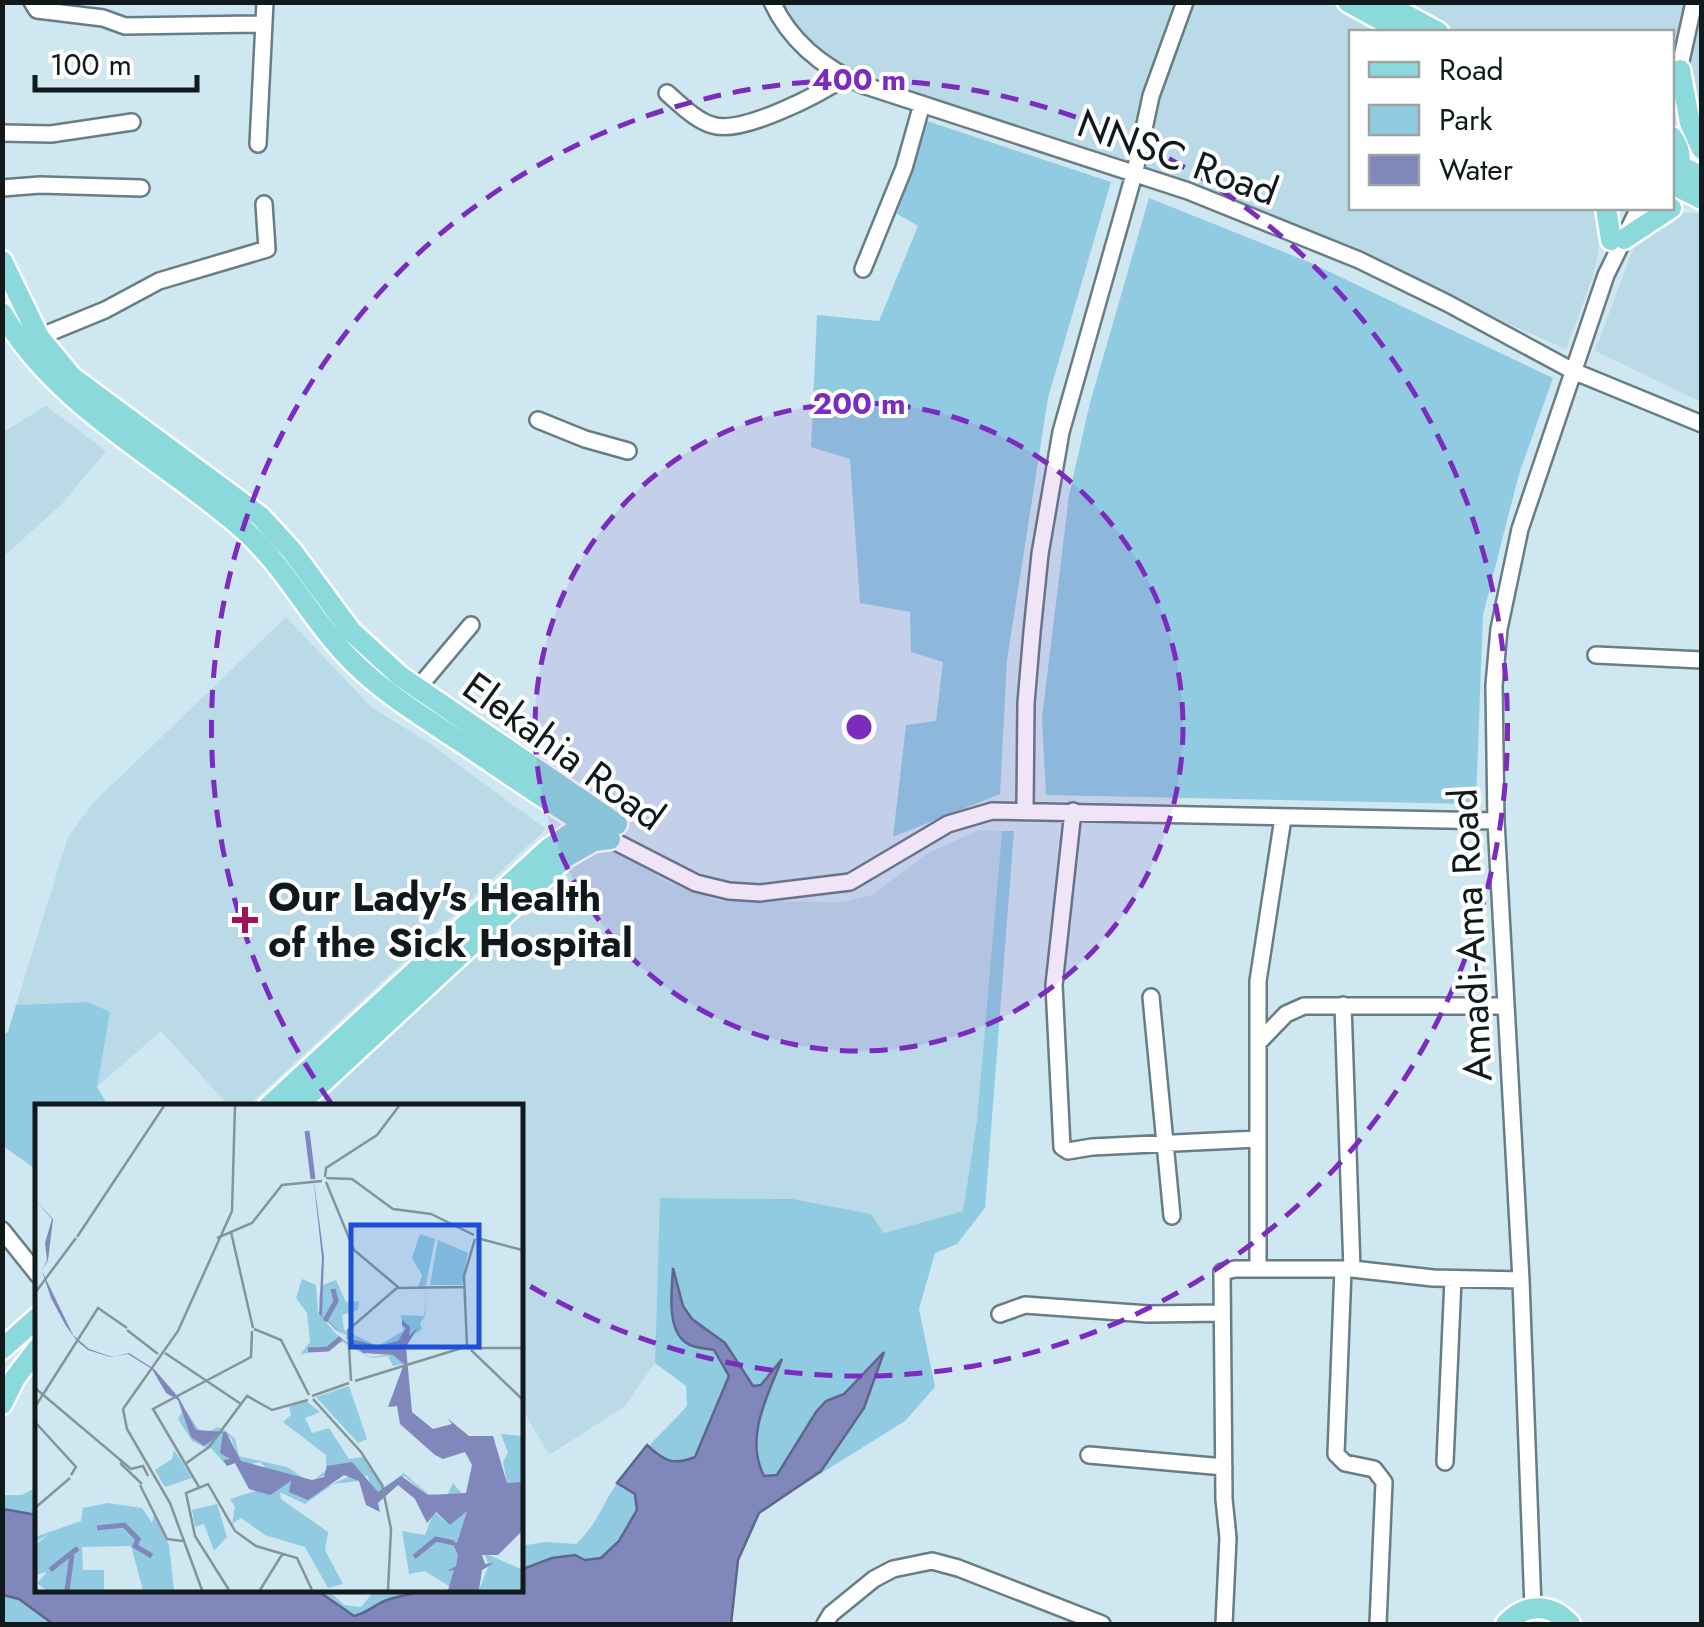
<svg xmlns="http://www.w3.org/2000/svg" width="1704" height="1627" font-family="Jost,sans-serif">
<rect width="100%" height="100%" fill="#cfe7f0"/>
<path fill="#bbdae7" d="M779 3H1329L1386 32H1352V208H1598L1599 248 1593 276 1566 349 1164 173 833 65 782 13Z
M1401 3H1701V137L1690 77 1693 53 1673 46 1672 49V32H1457Z
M1686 213H1701V402L1595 351 1634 246 1646 232 1671 216Z
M46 406 106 451 61 505 3 557V432Z
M286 617 371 707 426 741 546 829 247 1107H230L161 1031 97 1087 88 1002 16 1005 68 837 94 802Z
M979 830 1002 831 977 1120 963 1211 884 1233 871 1214 793 1199 661 1198 655 1363 624 1407 549 1455 520 1405V1107H320L317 1101 589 853 609 849 623 854 667 882 719 901 842 902 872 895 928 853Z"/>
<path fill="#91cbe1" d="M921 119 1111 182 1048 398 1007 660 1000 794 893 837 906 725 936 721 943 662 911 652 910 612 860 603 850 459 811 447 817 315 879 321 918 226 897 214Z
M1149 198 1311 263 1553 378 1519 474 1483 615 1476 800 1470 804 1046 795 1042 718 1069 495 1090 403Z
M1002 831H1014L985 1208 957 1244 935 1253 919 1309 935 1387 905 1421 759 1512 738 1560 731 1624 633 1563 520 1581V1546L545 1542 576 1544C601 1520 602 1502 621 1478 641 1452 665 1430 687 1406L686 1386 655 1363 660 1198 793 1199 871 1214 884 1233 963 1211 977 1120Z
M88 1002 110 1012 97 1087 109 1107H38L37 1170 3 1146V1035L8 1032 16 1005Z
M31 1490H37V1515L3 1509 2 1495H22Z
M218 1590H328L344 1605 361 1607 375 1590H478L368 1622Z
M2 1595 19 1599 53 1624H3Z"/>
<path fill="#8087ba" stroke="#5e668b" stroke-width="2.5" d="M673 1268 683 1306 692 1319 725 1343 753 1386 761 1385 782 1359C768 1395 744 1438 764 1476L777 1475 816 1412 826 1401 844 1394 884 1352 864 1408 821 1471 759 1513 738 1560 731 1624H53L19 1599 3 1595V1509L37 1515 38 1590H309L318 1591 354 1616C368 1613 376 1603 390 1599 432 1586 477 1590 520 1590V1570L552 1558 575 1555 585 1560 601 1558 619 1541 637 1510 635 1494 617 1483 647 1445C664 1461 673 1466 695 1457L729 1376 714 1350C707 1349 697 1348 690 1345 665 1334 672 1290 673 1268Z"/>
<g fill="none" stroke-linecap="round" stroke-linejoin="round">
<defs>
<path id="minor" d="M32 2 37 10 103 18 125 26 264 24
M772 2C790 41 824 68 863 85L1188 191 1359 260 1447 303 1573 371 1702 424
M667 93C680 104 695 120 712 125 742 135 820 94 845 77
M1672 102 1694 2
M2 133 51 134 132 122
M258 144 265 2
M2 188 40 185 141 188
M863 269 904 168 922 104
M39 337 105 310 159 281 267 249 264 204
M538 420 585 439 628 451
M1596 655 1702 660
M418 688 471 625
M1025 809 1026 703 1032 632 1040 554 1061 432 1135 171 1151 96 1185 2
M1073 811 1054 985 1062 1147 1068 1151 1092 1147 1257 1139
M610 839 696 883 729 891 760 893 850 882 948 824 992 811 1496 821
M1151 997 1172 1216
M1343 1005 1352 1269
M1258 1043 1286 1014 1304 1006H1505
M2 1230 38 1275
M1258 1269V981L1283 818
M1343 1269 1336 1454 1345 1463 1374 1469 1384 1482 1378 1624
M1000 1314 1025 1305 1148 1314 1221 1313
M1089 1455 1224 1467
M1445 1462 1453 1279
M1533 1608 1521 1280 1496 821 1494 685 1499 629 1520 529 1606 275 1639 208
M825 1624 831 1614 874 1579 893 1569 932 1561 958 1568 1102 1624
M1224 1624 1228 1538 1224 1499 1222 1272 1235 1269H1352L1433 1278 1521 1280"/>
<path id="major" d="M1348 2 1403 32
M1382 2 1438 32
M1680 70 1690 123 1702 149
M1672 137C1682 151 1682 165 1672 179
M1679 165 1702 177
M1672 184 1702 199
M1606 208 1611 240
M1624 239 1671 208
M2 261 39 337 72 377 261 517 292 551 351 631 400 676 617 824
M2 313C59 409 162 458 243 529 287 568 312 622 354 663 386 695 427 719 464 744 512 776 559 810 610 839
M268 1107 548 849 584 824 595 821
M296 1107 566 857 594 841 610 839
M2 1349 38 1317
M2 1404 15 1378 38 1348
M1506 1624C1525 1603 1551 1603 1570 1624"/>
</defs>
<use href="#minor" stroke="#687d85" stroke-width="20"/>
<use href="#major" stroke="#fff" stroke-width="25"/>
<use href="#minor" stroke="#fff" stroke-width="15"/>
<use href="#major" stroke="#8bd9db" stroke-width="20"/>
</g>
<circle cx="859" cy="727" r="324" fill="#7b2cbf" fill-opacity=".12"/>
<g fill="none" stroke="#7b2cbf" stroke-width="5" stroke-dasharray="18 12">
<circle cx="859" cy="727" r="324"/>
<path d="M331 1103A648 648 0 1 1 520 1280"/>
</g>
<path fill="#a01159" stroke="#fff" stroke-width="4" d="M240 905h10v10h10v10h-10v10h-10v-10h-10v-10h10z"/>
<g text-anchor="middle" stroke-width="8" stroke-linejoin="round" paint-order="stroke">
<g font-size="40" fill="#10191c" stroke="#fff">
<text transform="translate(1178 157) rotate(20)" y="14">NNSC Road</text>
<text transform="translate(564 751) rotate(36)" y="14">Elekahia Road</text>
<text transform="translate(1470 935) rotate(-93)" y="14">Amadi-Ama Road</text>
</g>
<g font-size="40" font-weight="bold" fill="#10191c" stroke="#fff" text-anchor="start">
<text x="268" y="911">Our Lady's Health<tspan x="268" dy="46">of the Sick Hospital</tspan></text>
</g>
</g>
<g transform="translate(35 1104)">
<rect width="488" height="488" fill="#cfe7f0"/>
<path d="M385 130 400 135 391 181 383 184 387 171 377 154ZM403 136 433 149 427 181H395ZM267 175 281 181 283 208 301 230 335 253 358 250 369 260 358 262 353 252 336 254 307 238 265 251 275 238 272 209 261 194ZM301 176 311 198 324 197 323 206 307 211 309 226 343 242 368 227 366 211 389 212 392 183 390 212 385 219 387 225 373 235 372 245 364 238 344 243 335 242 300 226 286 209 284 194 287 181ZM314 282 332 335 323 339 281 293ZM271 297 285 308 270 314 277 329 294 324 314 355 328 353 350 383 369 369 393 390 412 392 418 379 428 391 413 392 393 391 369 372 346 389 336 387 333 372 293 370 279 376 291 366V351L248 318 256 311 254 303ZM151 306 163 325 171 329 183 323 191 327 200 335 204 352 252 363 270 375 240 374 225 358 207 362 196 334 189 328 204 363 229 364 235 384 254 377 270 388 284 386 320 370 324 377 298 380 270 400 245 388 246 395 293 428 290 446 308 480 293 484 270 443 230 431 206 414 197 420 200 403 195 395 186 398 220 387 200 359 192 362 175 343 187 326 172 344 157 337 143 315 147 308 156 327 163 335 168 336 177 333 182 328 170 334 160 330ZM466 330 487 332 486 379H472L468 358 473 349ZM139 346 157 374 130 383 120 366 137 355ZM73 399 107 404 117 419 119 411 134 441 139 486H108L96 442 47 443 48 466H69V486H11L2 479 12 468 0 471V441L14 430 0 438V433L46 417 48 404ZM182 400 192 433 179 447 169 420 160 423 157 406ZM429 407 436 411 420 486 390 467 374 470 367 427 390 431 399 408 415 421ZM449 449 486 465 487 486H444L454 461Z" fill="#91cbe1"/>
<path d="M278 70 289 153 287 211 310 233 343 242 363 237 371 224 367 221V216L375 223 374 232 383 223 371 243 377 308 398 325 417 320 412 314 434 332H458L472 379 487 378V427L463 451H447L450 460 459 459 447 466 444 486H413L419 466 412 467 421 462 423 451 417 437 422 439 432 407 415 421 401 408 392 419 380 395 363 381 343 399 345 408 331 401 324 377 309 371 273 396 254 388 256 377 235 391 214 385 200 359 192 362 188 356 195 355 185 349 188 328 169 342 156 333 143 296 131 289 117 265 93 250 75 253 53 246 42 237 31 222 16 194 7 167 12 156 10 139 17 115 0 96 18 115 13 156 7 167 38 231 54 245 77 253 94 249 119 265 144 294 161 326 191 328 206 357 277 376 289 373 292 362 317 358 343 388 366 372 393 391 431 389 437 361 430 348 408 355 400 351 365 320 362 302 353 303 369 260 358 251 328 249 284 210 287 154Z" fill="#8087ba"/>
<path fill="none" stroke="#8087ba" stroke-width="5" d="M272 27 278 75M290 217 301 197 298 185M273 246 293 245 306 234M62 424 89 421 103 435 100 442 117 452M379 453 401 435 419 439M15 466 43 444M32 486 37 451"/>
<path fill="none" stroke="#83959b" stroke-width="2.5" d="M290 73 291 64 342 31 364 2M291 74 317 75 358 105 396 110 439 131M291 78 319 146 363 183 313 226 316 277M196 128 218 224M42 133 129 2M182 134 217 119 247 81 287 77M442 134 487 146M362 184 429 183M0 189 41 134M219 225 246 236 274 291M92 226 123 250M432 242 429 172 440 135M435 244H487M436 246 487 295M130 249 206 300M320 277 430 243M0 284 96 365 108 362 113 372M277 292 314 279M278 295 326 348 347 381 356 425 353 486M0 303 63 204 92 224M0 318 41 363 36 371M85 359 107 380M150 360 174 343 212 292 237 306 273 296M105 381 132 435 148 437M164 383 118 305 216 253 217 227M0 404 35 374M167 486 135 399 92 325 88 305 143 227 197 107 200 2M194 486 160 432 151 389 173 380 200 427 221 442 262 454 277 486M225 486 248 449"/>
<path fill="#1d4ed8" fill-opacity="0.15" stroke="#1d4ed8" stroke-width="5" d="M316 121H444V243H316Z"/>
<rect width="488" height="488" fill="none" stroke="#10191c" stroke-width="5"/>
</g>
<circle cx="859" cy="727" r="15" fill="#7b2cbf" stroke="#fff" stroke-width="5"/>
<g font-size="30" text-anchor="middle" font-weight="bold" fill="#7b2cbf" stroke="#fff" stroke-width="8" stroke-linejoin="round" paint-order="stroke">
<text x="859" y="90">400 m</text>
<text x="859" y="414">200 m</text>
</g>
<rect width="1704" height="1627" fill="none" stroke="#10191c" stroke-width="10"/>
<rect x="1349" y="30" width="325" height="180" fill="#ffffff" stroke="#9fa3a4" stroke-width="2.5"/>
<rect x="1369" y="62" width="50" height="15" fill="#8bd9db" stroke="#9fa3a4" stroke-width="2.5"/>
<text x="1439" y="80" font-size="30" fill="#10191c">Road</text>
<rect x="1369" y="105" width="50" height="30" fill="#91cbe1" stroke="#9fa3a4" stroke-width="2.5"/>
<text x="1439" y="130" font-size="30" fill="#10191c">Park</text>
<rect x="1369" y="155" width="50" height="30" fill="#8087ba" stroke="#9fa3a4" stroke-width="2.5"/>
<text x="1439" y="180" font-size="30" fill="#10191c">Water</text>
<path d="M35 75v15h162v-15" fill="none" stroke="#10191c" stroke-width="5"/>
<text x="50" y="75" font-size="30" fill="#10191c" stroke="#ffffff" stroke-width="8" paint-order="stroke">100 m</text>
</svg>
